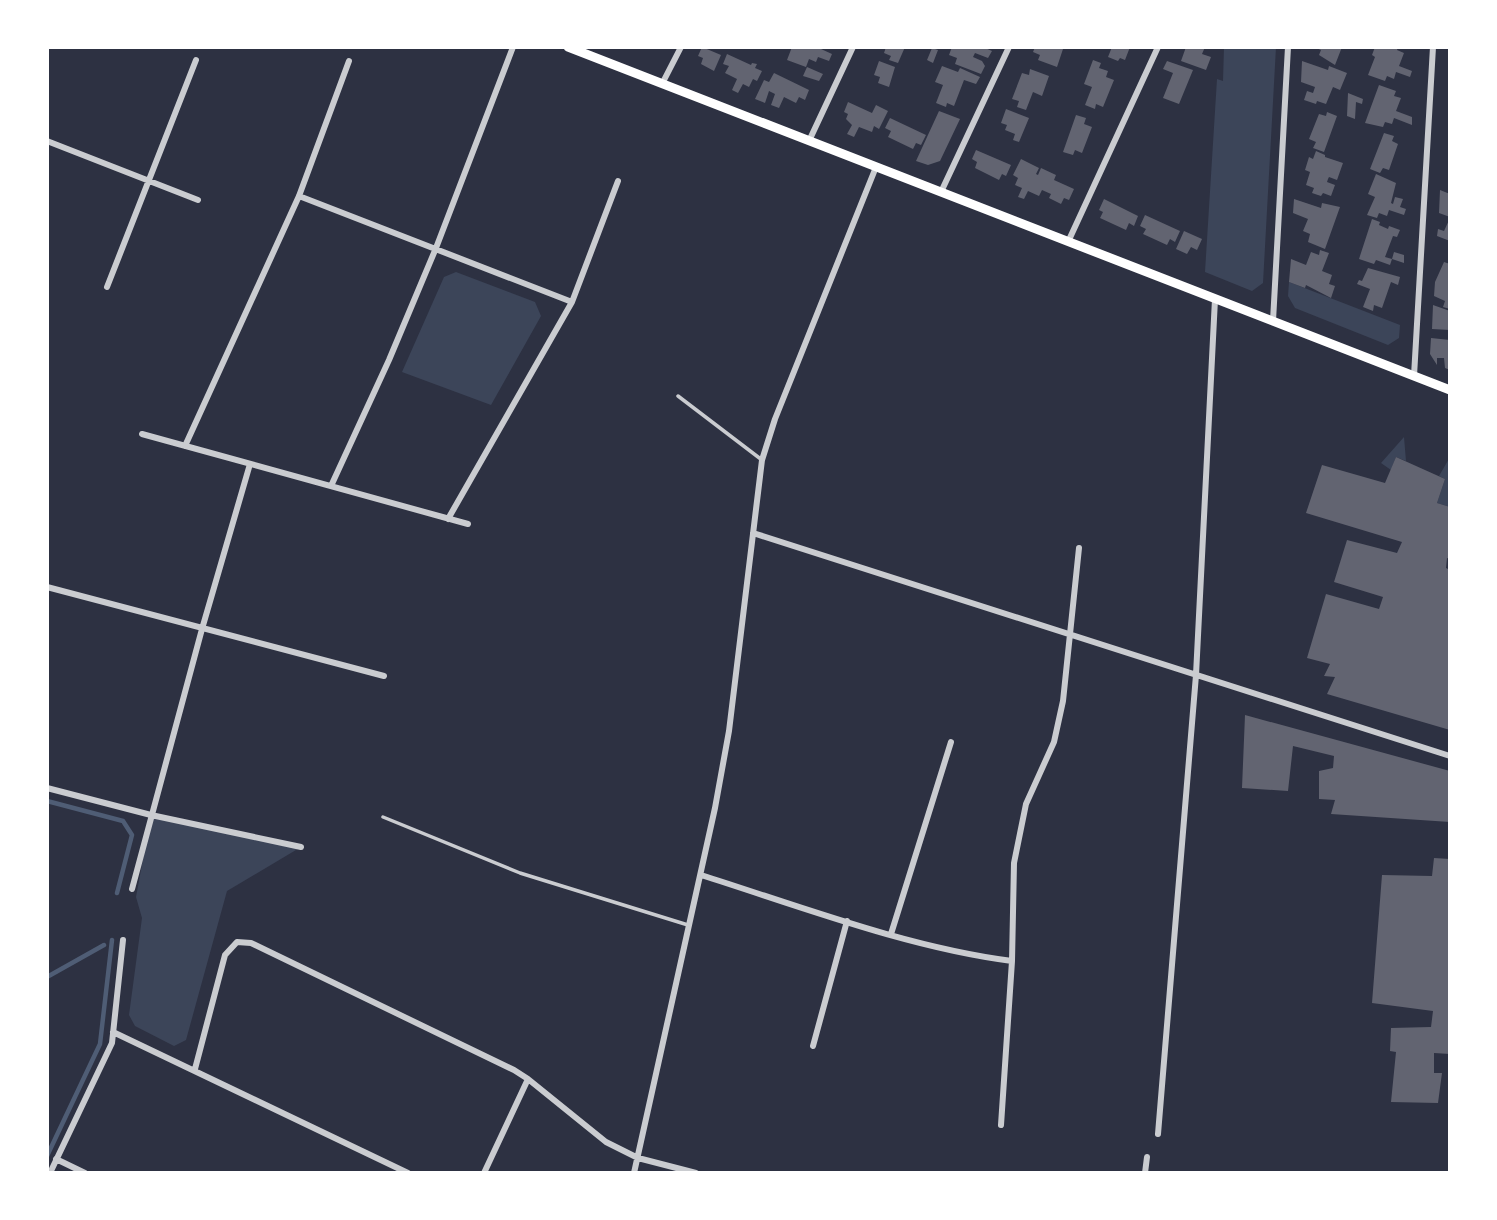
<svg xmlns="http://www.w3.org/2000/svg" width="1497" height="1220" font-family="'Fira Sans Condensed',sans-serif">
<rect width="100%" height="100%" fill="#2d3142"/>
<path fill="#3c4559" d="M1224 47H1276L1263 283 1252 291 1205 272 1217 79 1223 81Z
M456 272 535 302 541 316 491 405 402 372 444 277Z
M1289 282 1400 325 1399 338 1388 345 1295 308 1288 296Z
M1404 437 1406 461 1396 457 1391 470 1381 463Z
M1450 457V507L1437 503 1445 479 1439 476Z
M151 815 301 847 227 891 186 1040 174 1046 135 1026 129 1015 142 918 136 897Z"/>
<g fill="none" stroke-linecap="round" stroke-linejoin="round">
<path stroke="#4f5d75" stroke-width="4.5" d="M47 801 123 821 132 835 117 893
M47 977 104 945
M47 1156 100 1044 112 940"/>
</g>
<path fill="#626471" d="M702 47 721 55 714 71 701 64 703 58 698 56Z
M792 47H822L821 49 832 54 829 61 818 57 816 62 809 59 806 67 787 60Z
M886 47H905L898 63 889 60 891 56 884 53Z
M952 47H983L992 51 988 58 975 53 973 57 982 61 985 66 981 74 955 64 957 58 949 55Z
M1035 47 1063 49 1057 67 1038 60 1040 55 1033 52Z
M1112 47H1130L1125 60 1120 58 1118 61 1108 57Z
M1186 47H1205L1202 54 1211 57 1206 70 1181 61Z
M1314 47H1342L1335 65 1319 55 1321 50Z
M1375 47H1398L1397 50 1404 53 1399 66 1412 71 1410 77 1396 72 1394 79 1387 76 1385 81 1368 75 1375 57 1372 55Z
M932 48 938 50 933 63 927 60Z
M727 54 751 65 752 63 757 64 755 68 762 71 757 81 753 79 749 87 743 84 738 93 732 90 737 79 725 73 729 66 723 64Z
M1093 60 1101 63 1099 68 1108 71 1106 77 1114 80 1103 107 1096 104 1095 109 1085 105 1092 87 1084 84Z
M879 61 895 67 889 87 878 83 880 77 874 75Z
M1167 61 1193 70 1179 104 1163 98 1173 73 1163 69Z
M1302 61 1328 70 1329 66 1347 73 1340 90 1333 87 1326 104 1317 101 1316 104 1304 100 1307 91 1313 93 1315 87 1301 82Z
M942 66 958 72 960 68 980 77 976 84 964 80 954 106 947 103 946 107 936 103 943 85 935 82Z
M807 67 823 74 819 81 803 76Z
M1030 69 1049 76 1042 96 1033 92 1026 110 1017 107 1019 101 1012 99 1022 73 1029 75Z
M774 73 809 90 805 100 799 97 796 103 784 97 779 108 771 105 775 94 769 91 765 103 755 99 764 80 769 82Z
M1379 85 1396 91 1394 96 1401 98 1396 111 1412 117V125L1394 118 1392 124 1385 122 1383 127 1365 123Z
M1348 93 1363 99 1362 104 1356 102 1355 119 1347 116Z
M848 102 872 113 876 105 888 111 879 129 874 126 872 132 859 127 854 137 847 134 852 125 846 119 848 114 844 112Z
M1006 109 1029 118 1019 142 1013 140 1015 134 1005 130 1007 125 1001 123Z
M939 111 960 119 940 161 928 165 916 161Z
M1327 112 1337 116 1324 152 1313 148 1316 142 1309 139 1319 114 1326 116Z
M1076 115 1086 118 1084 124 1092 127 1082 153 1075 150 1073 155 1063 152Z
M890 118 926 135 921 145 916 143 913 149 888 137 891 131 885 128Z
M1384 133 1394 136 1392 141 1398 144 1389 170 1383 168 1380 173 1370 169Z
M976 150 1011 165 1006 176 1002 174 999 180 975 168 977 162 972 159Z
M1316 151 1325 155V157L1343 163 1337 180 1329 177 1328 179 1327 182 1335 185 1331 196 1323 193 1321 196 1312 193 1314 188 1306 185 1310 172 1305 170 1309 157 1313 159Z
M1021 159 1039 168 1036 174 1038 175 1041 168 1056 175 1054 180 1074 189 1069 200 1064 198 1061 204 1049 198 1051 194 1042 190 1039 196 1028 191 1024 199 1018 197 1022 188 1015 185 1018 178 1013 175Z
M1376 174 1396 183 1391 203 1393 204 1395 197 1403 199 1400 207 1406 209 1404 215 1389 210 1387 216 1379 213 1377 218 1367 215 1375 197 1368 194Z
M1440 190 1450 194V217L1439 213Z
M1104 199 1138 216 1134 226 1129 223 1126 230 1100 218 1103 212 1099 210Z
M1294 199 1321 208 1322 203 1340 207 1325 249 1308 242 1310 234 1303 231 1308 219 1293 213Z
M1145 215 1180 231 1175 242 1170 239 1167 245 1143 234 1146 229 1140 226Z
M1450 218V241L1437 236 1438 229 1444 231Z
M1372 219 1380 222 1379 225 1388 229 1389 226 1400 230 1397 237 1393 236 1385 257 1392 259 1390 265 1376 260 1374 264 1359 259Z
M1184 231 1202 239 1197 250 1191 247 1187 254 1176 249Z
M1320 250 1329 253 1322 271 1332 275 1329 284 1335 286 1331 298 1306 285 1305 288 1289 282 1291 259 1306 265 1311 252 1319 255Z
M1394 252 1404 255V263L1392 259Z
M1444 262 1450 264V309L1443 307 1445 301 1434 296 1435 282Z
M1368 268 1400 277 1398 285 1391 282 1382 308 1374 305 1373 311 1363 307 1370 289 1357 284 1359 280 1362 281Z
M1433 305 1450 311V330L1432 329Z
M1431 338 1450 340V370L1445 368 1444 358H1437V365L1430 354Z
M1396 457 1445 479 1437 503 1450 507V559L1447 558 1446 568 1450 570V730L1327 694 1335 677 1324 676 1330 664 1307 658 1326 594 1379 609 1383 597 1334 582 1347 540 1397 553 1402 542 1306 513 1322 465 1385 483Z
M1245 715 1450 771V822L1331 814 1335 800 1319 799V771L1333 768 1334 756 1293 746 1288 791 1242 788Z
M1434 858 1450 859V1054L1434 1053V1073H1442L1438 1103 1391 1102 1396 1052 1390 1051 1391 1028 1431 1027 1433 1011 1372 1003 1382 875 1432 876Z"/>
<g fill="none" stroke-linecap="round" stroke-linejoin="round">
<path stroke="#caccd0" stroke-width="3.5" d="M678 396 762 460
M383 817 520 873 688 925"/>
<path stroke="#caccd0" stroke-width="6" d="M662 84 681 47
M47 141 198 200
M809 141 853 47
M941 192 1009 47
M299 196 572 302
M1068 242 1158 47
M107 287 196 60
M1273 321 1288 47
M1414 376 1433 47
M142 434 468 524
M185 446 299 196 349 61
M331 486 389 360 436 248 513 47
M448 519 572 302 618 181
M753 533 1450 756
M47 587 384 676
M47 788 151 815 301 847
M701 875C799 906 909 948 1012 961
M132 889 202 629 250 464
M891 934 951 742
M113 1032 408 1173
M813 1046 847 921
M195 1069 225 955 237 942 251 943 514 1070 528 1079 606 1142 638 1158 696 1173
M1001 1125 1012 961 1014 863 1026 804 1054 742 1063 701 1079 548
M1158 1134 1196 675 1215 299
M56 1159 85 1173
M50 1173 112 1043 123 940
M484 1173 528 1079
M634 1173 715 808 729 731 762 460 775 419 876 167
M1145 1173 1147 1157"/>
<path stroke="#fff" stroke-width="9" d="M568 47 1450 390"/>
</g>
<rect width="1497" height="1220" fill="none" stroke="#ffffff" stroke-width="98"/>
</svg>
